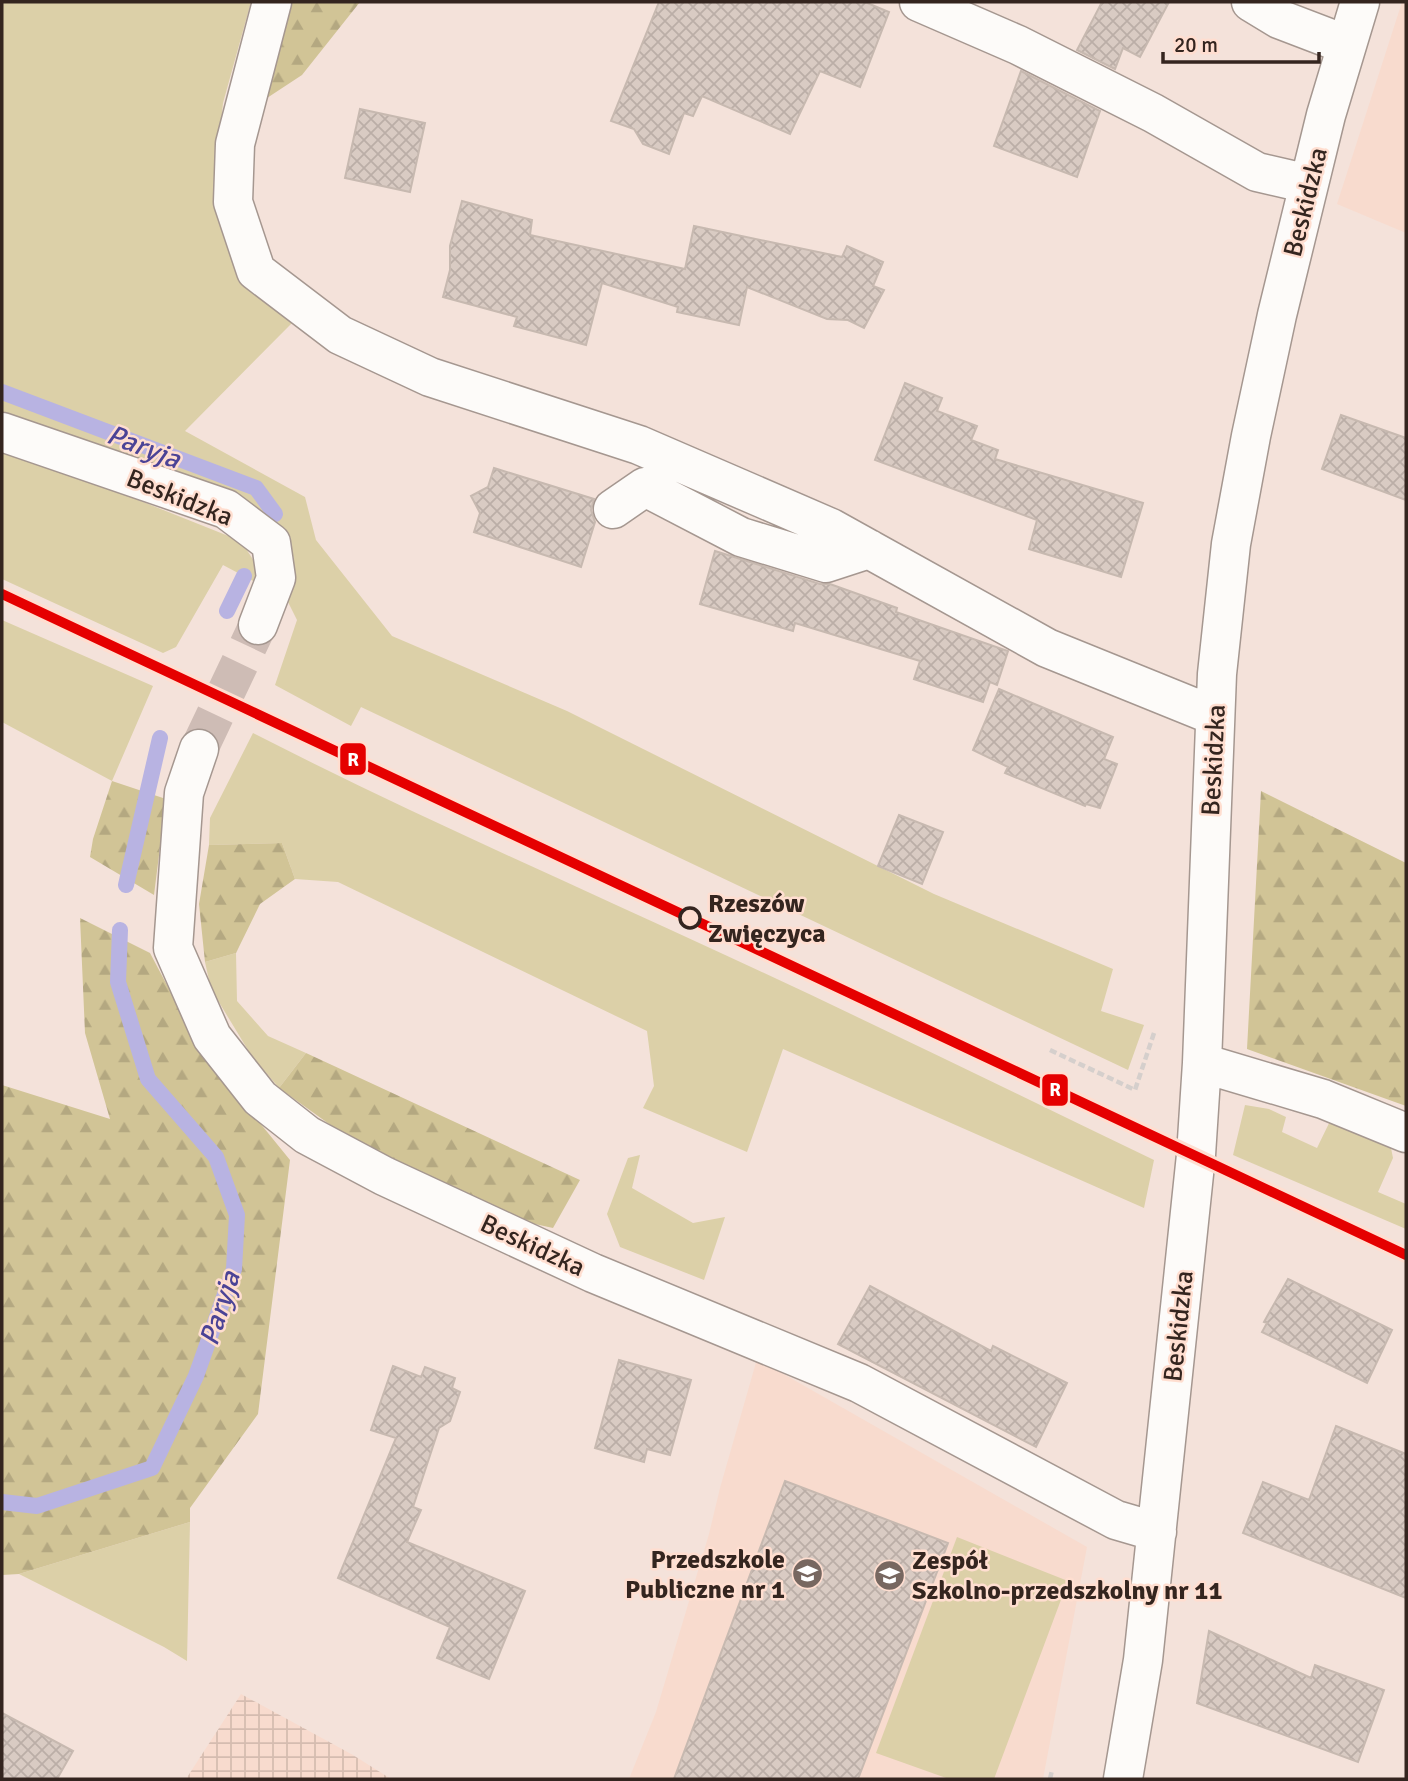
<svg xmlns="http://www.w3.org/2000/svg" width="1408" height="1781" font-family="Signika,sans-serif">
<defs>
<pattern id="industrial-grid" width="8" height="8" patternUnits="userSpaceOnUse" patternTransform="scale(1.75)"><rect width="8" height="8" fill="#f8dbce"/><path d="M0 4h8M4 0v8" fill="none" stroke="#d5bcb0"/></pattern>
<pattern id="forest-firs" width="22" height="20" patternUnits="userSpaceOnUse" patternTransform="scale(1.75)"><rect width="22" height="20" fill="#d1c496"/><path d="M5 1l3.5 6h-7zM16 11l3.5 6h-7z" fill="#b4a881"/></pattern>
<pattern id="building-cross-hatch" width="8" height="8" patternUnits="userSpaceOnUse" patternTransform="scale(1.75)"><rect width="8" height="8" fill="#d9cbc3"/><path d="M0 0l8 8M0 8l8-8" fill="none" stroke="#bbaea7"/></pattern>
</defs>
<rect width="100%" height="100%" fill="#f4e2da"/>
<path fill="#f8dbce" d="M1402 2H1406V233L1337 204Z
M757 1359 1087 1547 1043 1779H629L656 1712 709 1534 720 1488Z"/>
<path fill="url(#industrial-grid)" d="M241 1694 353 1755 391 1779H186Z"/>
<path fill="#dcd0a8" d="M2 2H251L223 103 214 192 235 269 292 323 185 431 305 497 316 540 392 636 567 711 934 894 1113 969 1101 1011 1144 1025 1128 1070 361 707 351 726 275 685 297 620 286 598 294 559 287 536 153 468 2 413Z
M2 449 58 468 241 541 259 569 255 582 223 565 176 647 163 653 2 579Z
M2 620 153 686 112 781 2 722Z
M253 733C407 812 566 881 723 954 868 1021 1011 1091 1154 1160L1144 1208 783 1049 747 1152 643 1108 654 1086 647 1031 338 882 295 879 282 843 209 845 210 818Z
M236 953 237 1001 268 1036 306 1053 279 1088 251 1055 211 989 205 962Z
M1245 1105 1269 1109 1286 1117 1282 1132 1317 1148 1333 1115 1390 1143 1393 1158 1378 1192 1406 1204V1229L1233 1155Z
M640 1155 632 1188 693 1223 725 1217 704 1280 620 1247 607 1214 628 1158Z
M190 1522 187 1661 164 1647 19 1574Z
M957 1537 1068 1581 994 1779H949L876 1753Z"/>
<path fill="url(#forest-firs)" d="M290 2H360L302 75 267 98Z
M112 781 166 799 154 895 90 857 93 839Z
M1261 791 1406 863V1106L1247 1049Z
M282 843 295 879 260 904 236 953 205 962 199 904 209 845Z
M80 918 150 953 203 1053 290 1160 258 1414 190 1508V1522L19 1574 2 1575V1085L110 1119 85 1033Z
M306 1053 580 1180 553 1228 512 1219 343 1134 279 1088Z"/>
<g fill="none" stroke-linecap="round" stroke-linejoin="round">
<path stroke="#b8b3e2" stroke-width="16" d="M2 392 256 488 275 514
M227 611 244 576
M126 885 160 738
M2 1502 37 1506 152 1468 196 1376 234 1269 237 1215 216 1157 148 1079 118 982 120 930"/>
</g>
<path fill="url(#building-cross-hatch)" stroke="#c7b9b0" stroke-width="2" d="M659 2H865L889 12 860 87 820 71 790 134 702 96 693 116 684 113 669 154 643 144 634 129 611 121Z
M1102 2H1169L1140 57 1123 48 1115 69 1077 50Z
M1021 71 1100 111 1077 177 994 146Z
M360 109 425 123 410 192 345 178Z
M462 201 532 220 530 235 685 269 694 226 842 257 847 246 883 262 873 286 884 290 864 328 848 320 827 319 747 287 739 325 677 312 678 307 602 283 586 345 514 326 517 317 443 297 450 270V246Z
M905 383 942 398 937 411 977 426 971 440 998 450 995 459 1143 503 1121 577 1029 549 1037 520 875 460Z
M1341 415 1406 438V500L1322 469Z
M494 468 594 499 591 510 595 522 581 567 474 532 480 513 471 496 488 487Z
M715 551 820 584H830L897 608 896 612 1008 651 997 685 990 682 983 702 914 679 920 661 795 623 793 631 700 604Z
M999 689 1113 737 1104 759 1117 764 1100 808 1086 804 1085 806 1005 773 1008 767 973 750Z
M899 815 943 832 922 884 878 866Z
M1288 1279 1392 1330 1367 1383 1262 1332 1267 1323 1264 1322Z
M870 1286 991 1351 993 1346 1067 1383 1036 1447 838 1344Z
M619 1360 691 1380 670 1455 647 1449 644 1462 595 1448Z
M393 1366 421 1377 425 1367 455 1378 452 1388 460 1392 450 1421 439 1428 413 1507 421 1510 407 1542 525 1591 489 1679 437 1658 450 1627 338 1578 396 1438 371 1430Z
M1336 1426 1406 1454V1598L1243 1533 1263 1482 1309 1500Z
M785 1481 948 1543 858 1779H674Z
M1209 1631 1311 1678 1315 1665 1384 1690 1358 1762 1197 1703Z
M2 1713 73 1751 57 1779H2Z"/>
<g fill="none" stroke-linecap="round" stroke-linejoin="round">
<path stroke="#cebcb5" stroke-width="38" stroke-dasharray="38 19" stroke-linecap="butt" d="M199 749 258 625"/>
<defs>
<path id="minor" d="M272 2 235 144 233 202 256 271 340 335 430 377 639 445 831 528 1047 648 1215 716
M919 2 1018 45 1153 113 1257 172 1309 184
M1251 2 1279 19 1347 45
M2 432 226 509 271 543 276 578 258 625
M613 509 645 487 741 537 826 563 869 549
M199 749 184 793 173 948 212 1037 260 1098 307 1135 384 1176 593 1273 859 1383 1116 1520 1157 1532
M1202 1063 1323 1099 1406 1133
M1123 1779 1143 1660 1196 1155 1202 1063 1217 674 1231 544 1251 436 1277 315 1326 115 1360 2"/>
</defs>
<use href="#minor" stroke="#a59790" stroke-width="41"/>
<path stroke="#d5cfcc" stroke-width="4.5" stroke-dasharray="7 3.5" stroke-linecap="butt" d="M1050 1050 1135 1090 1154 1033
M1050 1779 1052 1770"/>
<use href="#minor" stroke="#fdfbf9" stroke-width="38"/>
<defs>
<path id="rail-1" d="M2 594 1406 1255"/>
</defs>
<use href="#rail-1" stroke="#ffded0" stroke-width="16"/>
<use href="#rail-1" stroke="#e50000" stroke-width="10"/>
</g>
<defs>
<symbol id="school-disc" viewBox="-11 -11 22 22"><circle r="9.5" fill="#776760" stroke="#ffded0"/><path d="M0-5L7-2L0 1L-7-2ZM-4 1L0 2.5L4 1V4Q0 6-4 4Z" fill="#fff"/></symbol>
</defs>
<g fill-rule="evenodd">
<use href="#school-disc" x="790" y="1556" width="35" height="35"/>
<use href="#school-disc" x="872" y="1558" width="35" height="35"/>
</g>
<circle fill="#ffded0" stroke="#34251f" stroke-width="3.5" cx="690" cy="918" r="10"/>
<g text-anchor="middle" stroke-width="5" stroke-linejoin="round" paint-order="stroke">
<g font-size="26" fill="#34251f" stroke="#ffded0">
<text transform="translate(1305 202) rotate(-76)" y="9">Beskidzka</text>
<text transform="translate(180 497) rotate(22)" y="9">Beskidzka</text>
<text transform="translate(1213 760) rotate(-87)" y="9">Beskidzka</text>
<text transform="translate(533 1245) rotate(25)" y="9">Beskidzka</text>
<text transform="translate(1178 1326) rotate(-84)" y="9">Beskidzka</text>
</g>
<g font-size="26" font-weight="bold" fill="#34251f" stroke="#ffded0" text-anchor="start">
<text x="708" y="912">Rzeszów<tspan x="708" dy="30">Zwięczyca</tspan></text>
</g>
<g font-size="26" font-weight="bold" fill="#34251f" stroke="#ffded0" text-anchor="end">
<text x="785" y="1568">Przedszkole<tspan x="785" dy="30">Publiczne nr 1</tspan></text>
<text x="912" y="1569" text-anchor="start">Zespół<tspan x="912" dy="30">Szkolno-przedszkolny nr 11</tspan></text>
</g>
<g font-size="28" font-style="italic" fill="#4b4396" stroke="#ffded0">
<text transform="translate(144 446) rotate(21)" y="10">Paryja</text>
<text transform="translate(219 1308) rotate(-72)" y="10">Paryja</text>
</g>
</g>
<g stroke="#ffded0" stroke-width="2.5">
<rect x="339" y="742" width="28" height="34" rx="7" fill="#e50000"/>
<rect x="1041" y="1073" width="28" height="34" rx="7" fill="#e50000"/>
</g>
<g font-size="19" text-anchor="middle" font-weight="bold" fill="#fff">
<text x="353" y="766">R</text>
<text x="1055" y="1096">R</text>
</g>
<rect width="1408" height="1781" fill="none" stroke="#34251f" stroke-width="7"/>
<path d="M1163 52v10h156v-10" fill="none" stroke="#34251f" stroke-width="3.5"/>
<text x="1174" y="52" font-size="21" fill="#34251f" stroke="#ffded0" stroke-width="5" paint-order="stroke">20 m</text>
</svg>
